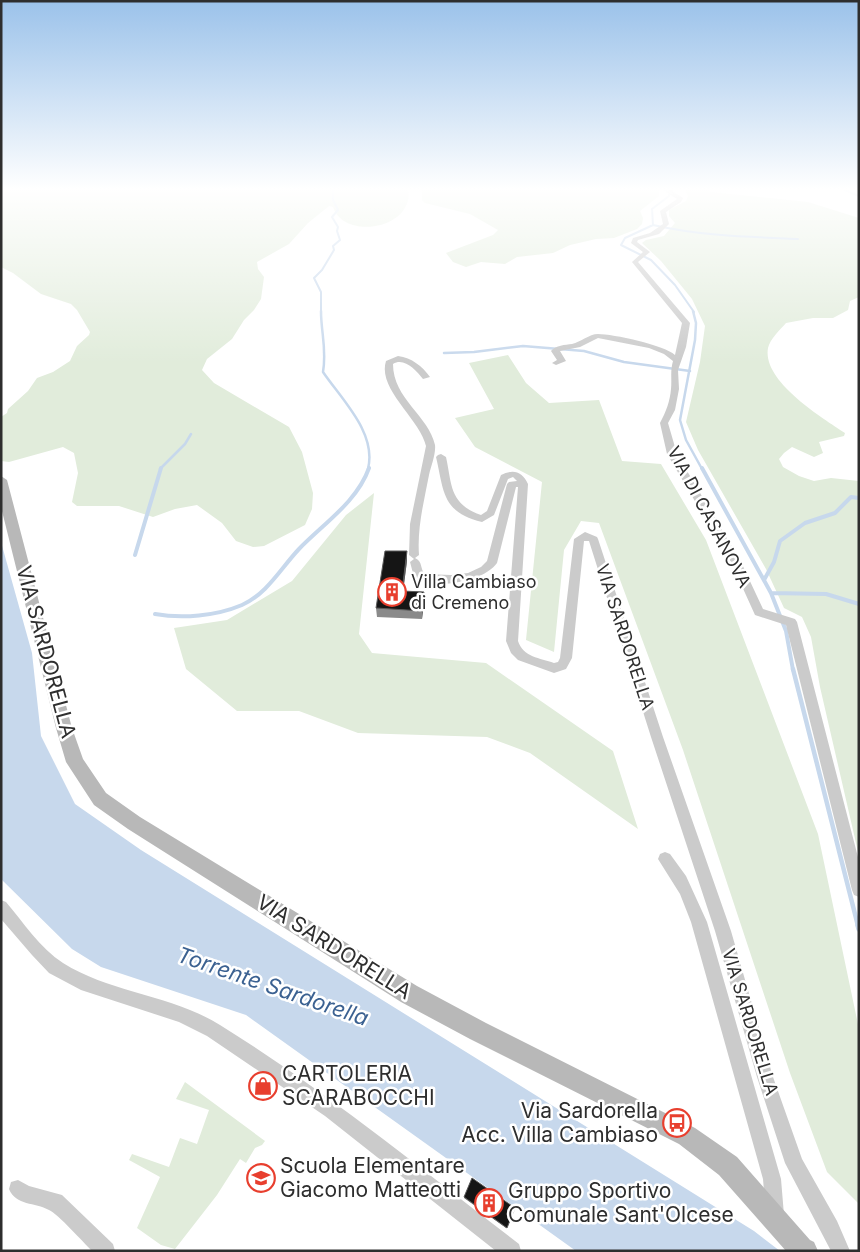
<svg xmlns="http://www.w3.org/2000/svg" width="860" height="1252" font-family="Inter,sans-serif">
<rect width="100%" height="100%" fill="#fff"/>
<path fill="#e1ecdb" d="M1 188H408C416 229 344 241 333 207L329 206 308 223 289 244 257 262 258 269 264 277 261 299 254 310 244 320 232 339 207 359 202 370 214 383 289 427 302 452 313 493 312 509 305 525 264 546 253 547 236 541 222 523 197 505 175 509 153 517 119 506H77L72 502 78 473 74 453 63 447 9 462 1 461V417L7 413 8 409 28 391 37 378 53 372 70 361 77 346 89 335 90 332 77 310 71 304 41 294 13 273 1 267Z
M422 188H660L659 196 640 211 643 218 642 224 637 229 614 238 596 239 570 245 553 253 517 257 505 264 481 262 466 267 453 262 446 253 493 235 498 230 470 214 425 203 422 200Z
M684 188H705L712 192 808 202 859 218V297L850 301 848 310 833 318H813L786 323C780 330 770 339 768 348 762 381 821 417 845 433L844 436 819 442 823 453 814 457 792 447 784 453 779 459 783 467 799 476 814 481 831 478 859 481V856L820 687 811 637 802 617 784 608 766 569 698 450 686 422 700 362 705 326 692 299 661 261 642 243 646 240 664 236 675 223 669 216V210L686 201 688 196Z
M508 355 526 383 549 403 599 400 622 461 661 464 706 540 818 834 859 1029V1204L827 1172 790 1073 683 750 599 523 581 521 564 550 554 652 526 640 542 482 475 447 455 418 494 409 469 363Z
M374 493 359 634 372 653 486 663 613 751 638 829 530 753 487 737 358 733 299 711H237L186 669 174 628 227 620 292 581 346 515Z
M185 1082 265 1141 262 1145 255 1148 246 1163 240 1159 217 1195 175 1249 161 1245 137 1228 160 1177 129 1160 132 1154 169 1167 180 1138 197 1144 209 1110 176 1099Z"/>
<path fill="#c7d8ec" d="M1 542 32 653 41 736 75 804 141 850 754 1231 780 1251H576L246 1015 101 967 72 949 1 879Z"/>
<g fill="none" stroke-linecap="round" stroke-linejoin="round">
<path stroke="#c7d8ec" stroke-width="2" d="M663 188 669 193V196L652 209 653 225 625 238 621 245 651 260 675 285 694 312
M840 188 859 196
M653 225C701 236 749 237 798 239
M321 312V292L314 278 322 270 334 250 333 246 340 240 337 231 338 227 332 217 338 210 333 200V188"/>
<path stroke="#c7d8ec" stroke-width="2.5" d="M321 311C321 333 327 349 323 372 342 400 377 433 368 469
M693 311 696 323 695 340 680 420 686 440 702 469
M444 353 474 352 523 346 584 351 624 362 690 371
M160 469 185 444 191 434"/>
<path stroke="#c7d8ec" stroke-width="4" d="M702 468 771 593 786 631 793 670
M135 555 161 468
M764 580 774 562 780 541 805 523 835 513 851 497 859 498
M771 593 826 594 859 604
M155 614C182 619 216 616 242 605 267 594 281 568 299 549 323 524 357 502 369 468"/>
<path stroke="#c7d8ec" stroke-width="4.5" d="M793 669 858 926"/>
<path stroke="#c7d8ec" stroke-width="5.5" d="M858 925 859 929"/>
<path fill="#cbcbcb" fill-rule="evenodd" d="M669 188H675L672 191 683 198 681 202 666 212 669 224 659 234 638 240 637 242 650 252 638 262 690 323 686 347 678 370 679 389 675 410 668 423 677 454 741 562 763 609 795 619 797 622 859 861V897L854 895 852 890 786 625 755 615 731 562 667 454 660 423C666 412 670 401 671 389 672 379 670 371 673 361L664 354 649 348 598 338 580 347 560 351 566 361 556 365 552 363 557 360 551 351C556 345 565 345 572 344 581 342 589 334 598 334 613 334 664 345 675 355L682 323 632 262 643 252 631 243 633 238 650 233 663 224 660 211 677 199 666 192Z
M398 356C412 358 422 366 430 377L423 379C416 370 404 357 393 364 393 399 429 416 435 445 436 454 431 466 429 475 424 501 417 528 419 555L415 558C423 561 420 570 425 574L451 575 468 573 481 567 487 561 507 484 509 482 517 481 513 477 508 479 494 515 482 522C441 512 444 490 436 457L438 455 441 454 446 457C452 484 449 504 481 515L487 511 501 475C513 469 522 471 528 484L518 641C523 657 540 658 554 663L558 662 560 658 574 539 585 532 597 537 598 539 663 737 731 931 773 1077 802 1159 837 1221 850 1251H831L785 1163 757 1077 715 931 651 737 589 541H584L572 658 566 669 554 673 518 660 511 653 506 641 518 487H516L497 563C484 582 432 591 414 577L410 562 414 559 409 555 410 524 426 446C420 419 377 389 386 361Z
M665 852 670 854 686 876 707 922 781 1179 784 1215 782 1222 775 1224 768 1222 766 1215 763 1179 691 922 680 894 658 859 660 854Z
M1 900 6 902C23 922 40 948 63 963 111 993 172 995 220 1025 325 1090 421 1169 519 1244L521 1251H496L325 1116 207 1036 179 1022 81 990 49 973 32 955 1 919Z
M18 1180 29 1186 62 1195 113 1244 115 1251H92C83 1242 58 1214 49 1210 35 1202 16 1206 9 1189L11 1182Z"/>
<path fill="#b8b8b8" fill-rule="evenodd" d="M1 476 7 480 72 728 83 759 106 793 140 817 417 986 486 1023 695 1128 737 1157 810 1240 814 1242 818 1251H786L719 1175 679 1144 470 1039 401 1002 128 829 94 805 66 762 56 728 1 507Z"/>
</g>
<path fill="#8a8a8a" d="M407 561 403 591 424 592V601L422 619 377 617 376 608Z
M472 1178 507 1228H506L464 1198Z"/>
<path fill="#5b5b5b" d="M407 551V561L402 600V591Z
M424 592V601L422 619V611Z"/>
<path fill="#151515" stroke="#5b5b5b" d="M385 551H407L402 591 424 592 422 611 376 608Z
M472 1178 515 1208 507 1228 464 1197Z"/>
<linearGradient id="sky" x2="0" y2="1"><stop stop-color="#9bc2ea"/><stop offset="0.52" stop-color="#fff"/><stop offset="1" stop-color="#fff" stop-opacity="0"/></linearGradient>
<rect width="860" height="363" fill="url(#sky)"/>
<defs>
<symbol id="building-ring" viewBox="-11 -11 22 22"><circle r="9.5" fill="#fff" stroke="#e83f2e" stroke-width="1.5"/><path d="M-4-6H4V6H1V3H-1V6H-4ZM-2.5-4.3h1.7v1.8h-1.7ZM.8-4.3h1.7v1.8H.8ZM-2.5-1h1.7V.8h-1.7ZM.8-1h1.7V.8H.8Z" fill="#e83f2e"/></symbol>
<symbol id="shop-ring" viewBox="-11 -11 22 22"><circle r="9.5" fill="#fff" stroke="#e83f2e" stroke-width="1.5"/><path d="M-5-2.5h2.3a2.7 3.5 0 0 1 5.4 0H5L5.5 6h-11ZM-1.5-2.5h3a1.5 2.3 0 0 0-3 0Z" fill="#e83f2e"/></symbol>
<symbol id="bus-ring" viewBox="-11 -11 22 22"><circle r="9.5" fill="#fff" stroke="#e83f2e" stroke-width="1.5"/><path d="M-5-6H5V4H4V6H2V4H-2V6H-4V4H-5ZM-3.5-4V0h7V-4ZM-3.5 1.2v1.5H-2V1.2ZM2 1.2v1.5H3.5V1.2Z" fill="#e83f2e"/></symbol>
<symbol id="school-ring" viewBox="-11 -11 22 22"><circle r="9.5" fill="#fff" stroke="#e83f2e" stroke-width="1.5"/><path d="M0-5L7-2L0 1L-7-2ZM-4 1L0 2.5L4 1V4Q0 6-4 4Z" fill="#e83f2e"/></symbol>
</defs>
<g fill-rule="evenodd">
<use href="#building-ring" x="376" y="576" width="32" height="32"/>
<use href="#shop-ring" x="247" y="1070" width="32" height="32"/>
<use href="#bus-ring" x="661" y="1107" width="32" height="32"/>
<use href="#school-ring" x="245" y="1162" width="32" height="32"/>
<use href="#building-ring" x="473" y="1187" width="32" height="32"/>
</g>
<g text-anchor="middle" stroke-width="5" stroke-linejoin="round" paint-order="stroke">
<g font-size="18" fill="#2e2e2e" stroke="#fff">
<text transform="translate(709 517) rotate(62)" y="6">VIA DI CASANOVA</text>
<text transform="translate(625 637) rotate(72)" y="6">VIA SARDORELLA</text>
<text transform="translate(750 1022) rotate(73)" y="6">VIA SARDORELLA</text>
</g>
<g font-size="18" fill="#2e2e2e" stroke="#fff" text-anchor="start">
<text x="411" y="588">Villa Cambiaso<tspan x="411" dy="21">di Cremeno</tspan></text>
</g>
<g font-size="21" fill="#2e2e2e" stroke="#fff">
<text transform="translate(46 652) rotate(75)" y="7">VIA SARDORELLA</text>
<text transform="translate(334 947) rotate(32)" y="7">VIA SARDORELLA</text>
</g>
<g font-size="21" fill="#2e2e2e" stroke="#fff" text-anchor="start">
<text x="282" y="1081">CARTOLERIA<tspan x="282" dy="24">SCARABOCCHI</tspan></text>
<text x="658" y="1118" text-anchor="end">Via Sardorella<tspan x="658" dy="24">Acc. Villa Cambiaso</tspan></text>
<text x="280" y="1173">Scuola Elementare<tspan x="280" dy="24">Giacomo Matteotti</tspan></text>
<text x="508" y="1198">Gruppo Sportivo<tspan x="508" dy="24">Comunale Sant'Olcese</tspan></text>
</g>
<g font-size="22" font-style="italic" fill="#3b6191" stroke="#fff">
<text transform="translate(273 986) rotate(19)" y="8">Torrente Sardorella</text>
</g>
</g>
<rect width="860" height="1252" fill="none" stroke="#2e2e2e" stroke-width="5"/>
</svg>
